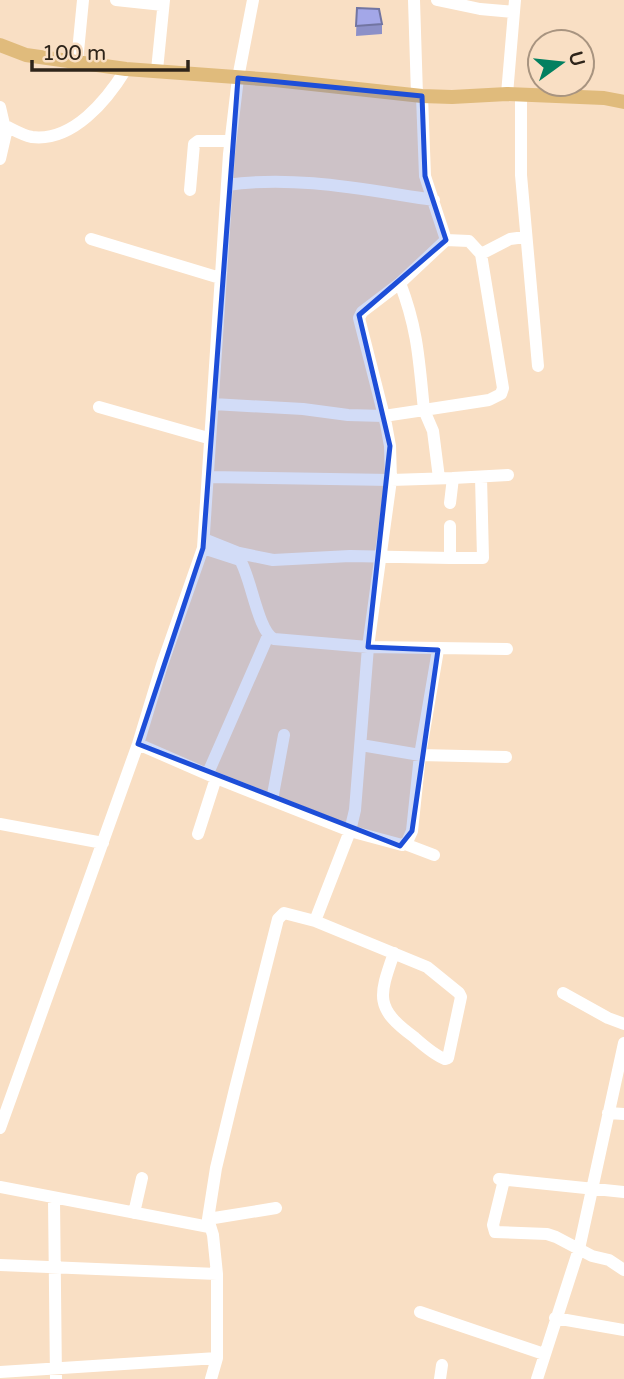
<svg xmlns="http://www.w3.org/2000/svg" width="624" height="1379" font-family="'Varela Round',sans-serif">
<rect width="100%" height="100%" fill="#f9dfc4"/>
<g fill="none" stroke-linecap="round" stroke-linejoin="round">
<path stroke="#fff" stroke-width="12" d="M116 0 163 5
M414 0 417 95
M437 0 480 9 514 12
M77 62 83 0
M157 70 164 0
M507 94 515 0
M521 94V175L538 366
M0 107 6 133 0 159
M6 126C14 130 22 135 32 137 73 142 107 100 126 69
M227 185C296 175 365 190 434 200
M190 190 194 144 198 141H230
M91 239 220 278
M481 254 510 239 525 237
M213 404 303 409 348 415 384 416 424 410C419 361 418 330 400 283
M99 407 208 438
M208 477 391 480 453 478 450 503
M439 478 433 431 424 410 489 400 501 394 503 388 481 254 469 241 446 240
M453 478 508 475
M204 539 239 553 273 560 350 556 450 558V526
M203 548 240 560C251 577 258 632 274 639L368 647 507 649
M450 558H483L481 477
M138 744 216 778 350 831 402 845 407 842 412 831 420 755 438 650
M361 745 420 755 506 757
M208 773 268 636
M272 800 284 735
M0 824 103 843
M198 834 216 778
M405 844 434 855
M315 921 350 831 355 810 368 647 391 480 390 446 386 424 359 318 362 312 400 283 446 240 425 176 422 96
M563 993 608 1018 624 1024
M608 1113 624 1114
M0 1128 138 744 162 665 203 548 229 154 238 78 253 0
M499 1179 624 1192
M504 1180 493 1225 495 1232 547 1234 556 1237 592 1256 609 1260 624 1270
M0 1187 209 1227
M54 1199 56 1379
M134 1213 142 1178
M208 1219 276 1208
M0 1265 217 1274 213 1235 208 1219 216 1168 235 1089 278 919 284 913 315 921 427 967 459 993 461 997 448 1058 445 1059C434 1055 423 1045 414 1037 374 1008 379 996 394 953
M420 1312 544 1354
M555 1318 624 1330
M217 1358V1274
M0 1372 217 1358 211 1379
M440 1379 442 1365
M537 1379 579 1249 624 1043"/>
<path stroke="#e0bb7c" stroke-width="14" d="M0 45 26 55 47 58 126 69 275 80 422 96 452 97 507 94 604 98 624 102"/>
</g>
<path fill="#8c90c8" d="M357 8 382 24V34L356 36Z"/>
<path fill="#a3a7e8" stroke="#7275a2" stroke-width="2" d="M357 8 379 9 382 24 356 26Z"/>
<path fill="#1d4ed8" fill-opacity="0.2" stroke="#1d4ed8" stroke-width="5" stroke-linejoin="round" d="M238 78 422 96 425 176 446 240 359 315 390 446 368 647 438 650 412 831 400 846 138 744 203 548Z"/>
<g transform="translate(561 63) rotate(75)"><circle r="33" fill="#f9dfc4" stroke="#a89480" stroke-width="2"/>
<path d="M0-5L12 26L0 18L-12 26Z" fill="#028060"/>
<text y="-10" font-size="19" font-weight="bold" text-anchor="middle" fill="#2e241a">U</text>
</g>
<path d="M32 60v10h156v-10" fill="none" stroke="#2e241a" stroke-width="3.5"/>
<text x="42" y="60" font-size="21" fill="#2e241a" stroke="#f9dfc4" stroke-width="5" paint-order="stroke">100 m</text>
</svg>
